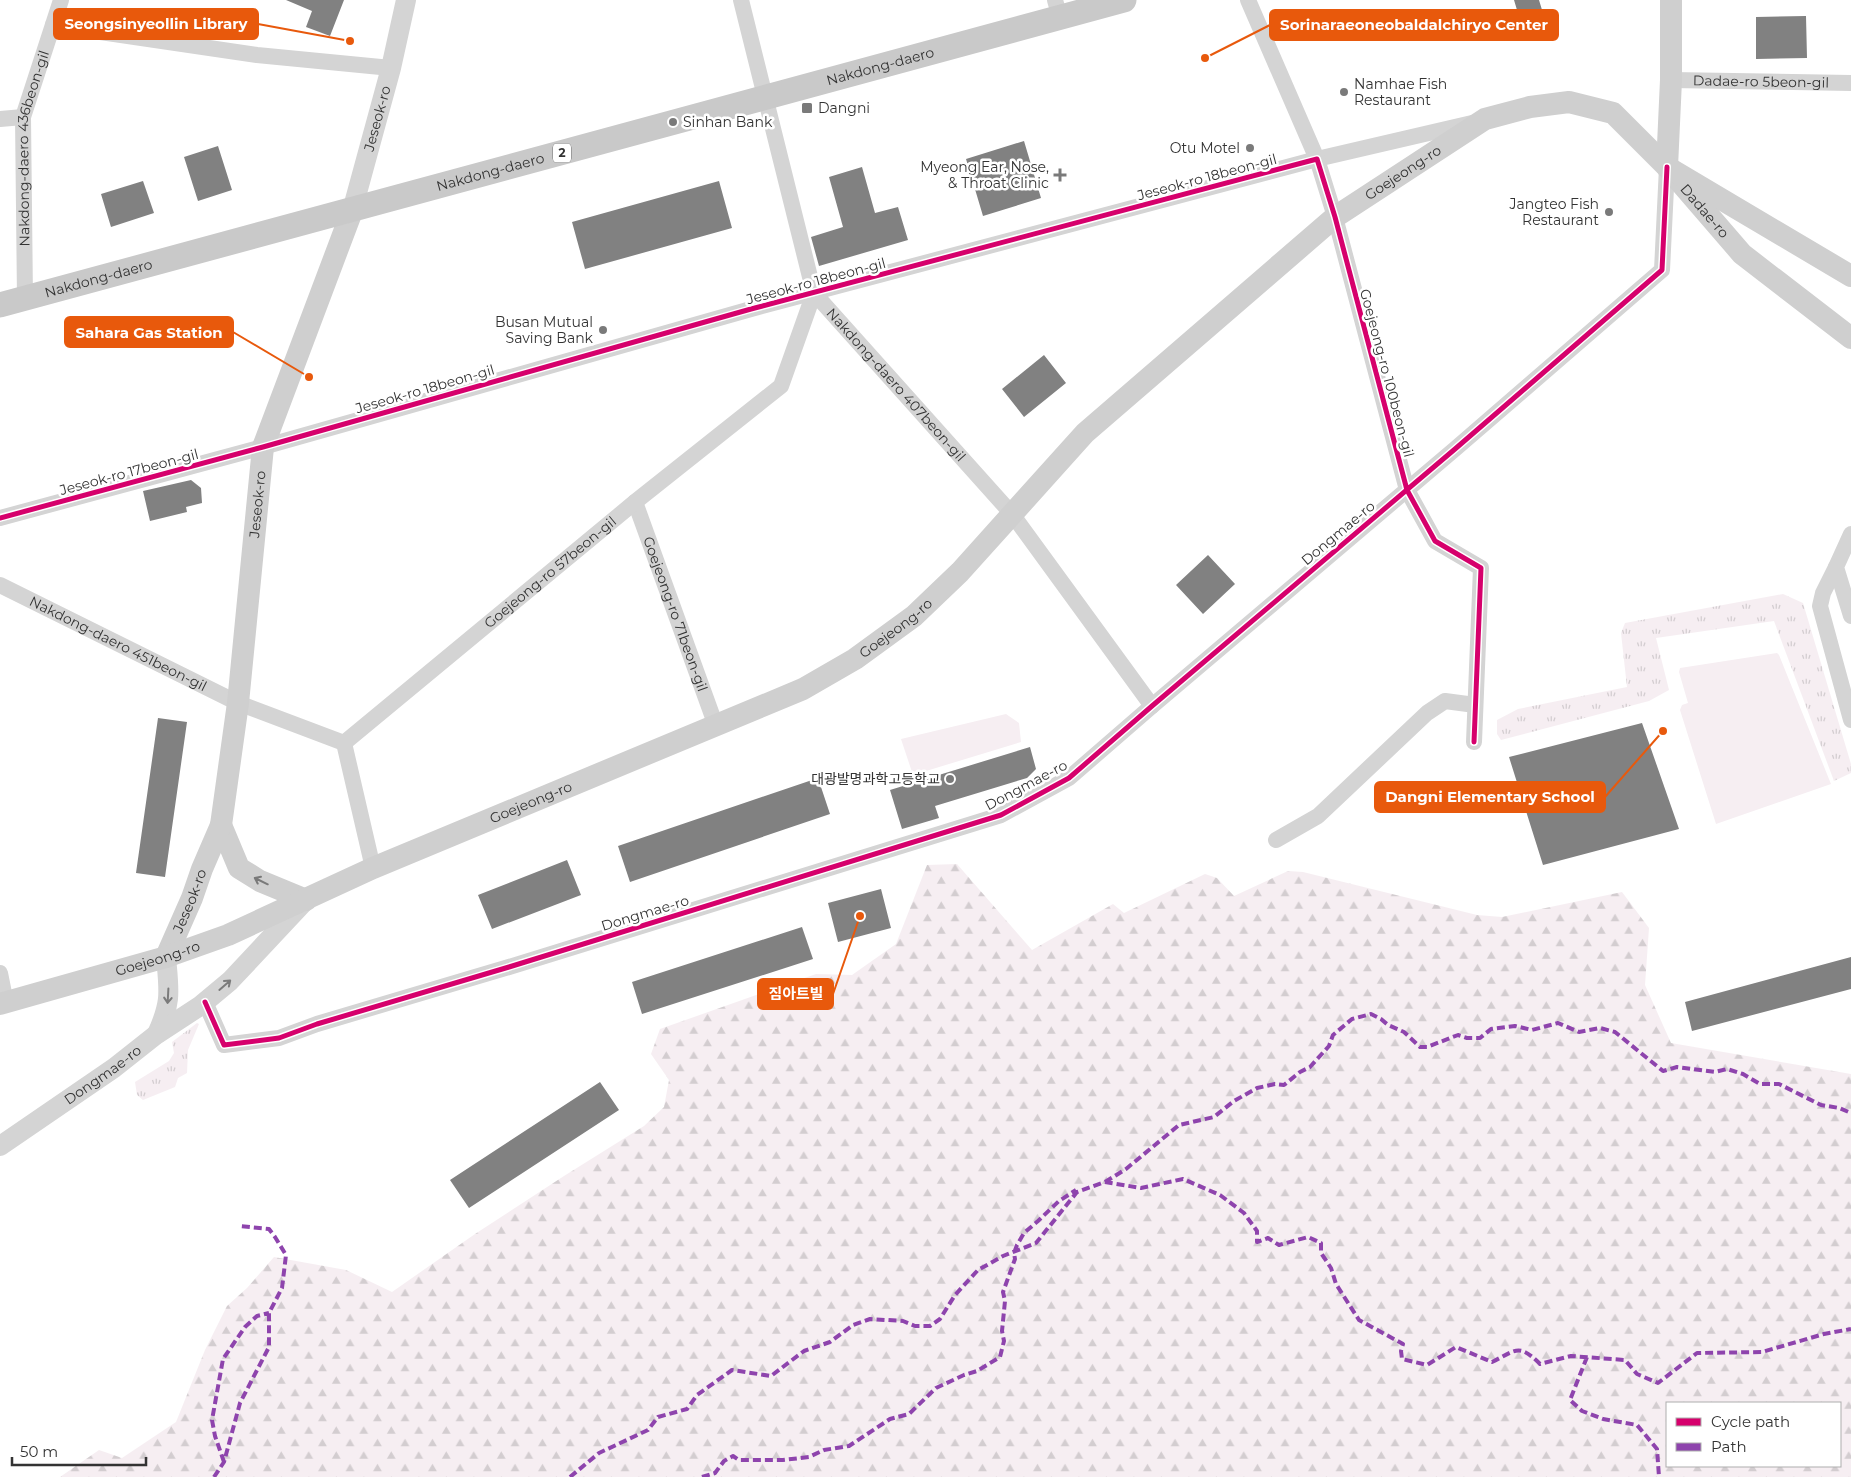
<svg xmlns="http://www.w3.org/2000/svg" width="1851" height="1477" font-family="Montserrat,'Noto Sans KR',sans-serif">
<defs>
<pattern id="grass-tufts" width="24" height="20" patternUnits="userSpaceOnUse" patternTransform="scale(1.25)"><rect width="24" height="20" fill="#f6eef2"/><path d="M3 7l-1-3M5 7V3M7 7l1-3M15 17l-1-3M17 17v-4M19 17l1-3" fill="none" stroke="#d3cdd0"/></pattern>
<pattern id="forest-firs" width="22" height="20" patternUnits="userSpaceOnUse" patternTransform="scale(1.25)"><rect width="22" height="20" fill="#f6eef2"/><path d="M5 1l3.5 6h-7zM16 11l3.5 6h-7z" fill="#d3cdd0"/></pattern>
</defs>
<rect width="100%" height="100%" fill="#fff"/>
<path fill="url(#grass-tufts)" d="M1783 594 1803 603 1851 764V773L1834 781 1774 621 1656 638 1669 690 1649 701 1501 740 1497 734V720L1518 709 1627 687 1621 633 1625 623Z
M197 1023 199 1024 188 1050 187 1073 178 1078 175 1087 143 1100 137 1095 135 1082 169 1061 174 1053 172 1042Z"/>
<path fill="url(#forest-firs)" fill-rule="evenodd" d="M957 864 1032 950 1113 904 1124 913 1205 874 1217 878 1234 896 1288 871 1303 872 1477 915 1502 917 1622 892 1649 928 1645 985 1671 1043 1851 1074V1477H60L99 1450 122 1458 176 1422 205 1350 227 1306 247 1288 274 1257 346 1270 392 1292 475 1234 564 1176 644 1126 664 1107 669 1080 651 1054 660 1029 816 974 852 975 896 944 927 865ZM1667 1403H1840V1466H1667Z"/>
<path fill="#f6eef2" d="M1777 653 1779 655 1831 784 1716 824 1680 710 1682 705 1688 703 1679 672 1680 668Z
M1006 714 1019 723 1021 742 913 775 901 739Z"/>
<path fill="#818181" d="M286 0H344L330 36 306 27 312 11Z
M1514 0H1539L1549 33 1526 40Z
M1806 16 1807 58 1756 59V17Z
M1024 141 1041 198 983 216 966 159Z
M218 146 232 190 198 201 184 157Z
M862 167 875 213 898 207 908 240 819 266 811 237 843 227 829 177Z
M143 181 154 213 111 227 101 194Z
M719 181 732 228 585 269 572 222Z
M1044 355 1066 383 1024 417 1002 389Z
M191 480 201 488 202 503 186 507 187 512 150 521 143 491Z
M1208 555 1235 584 1203 614 1176 585Z
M158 718 187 722 165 877 136 873Z
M1642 723 1679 829 1543 865 1509 757Z
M1030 747 1036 769 1027 778 935 806 939 818 902 829 890 790Z
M818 778 830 814 630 882 618 846Z
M567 860 581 895 492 929 478 895Z
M881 889 891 928 838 942 828 903Z
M802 927 813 959 642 1014 632 982Z
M1851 957V989L1692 1031 1685 1002Z
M600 1082 619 1110 469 1208 450 1180Z"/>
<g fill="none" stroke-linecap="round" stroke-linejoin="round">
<g stroke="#d4d4d4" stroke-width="16">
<path id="s1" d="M741 0 814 293 1012 514 1152 706"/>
<path d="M1055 0 1060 18"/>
<path d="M1248 0 1317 159 1472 123"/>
<path d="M53 25 257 55 391 68"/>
<path id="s2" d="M1671 80 1851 83"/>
<path d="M0 119 23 117"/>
<path id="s3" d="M25 299 23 117 61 0"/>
<path id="s4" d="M635 502 716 726"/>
<path d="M0 518 263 447 751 309 1317 159 1335 217 1407 490 1435 541 1481 568 1474 742"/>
<path d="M1851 534 1836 567 1851 616"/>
<path d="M1836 567 1823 593 1820 606 1851 720"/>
<path id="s5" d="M0 585 238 703 344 743"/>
<path d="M1276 840 1318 816 1427 713 1445 701 1475 705"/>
<path id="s6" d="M373 868 344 743 635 502 781 386 814 293"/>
<path d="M0 973 6 1003"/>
<path d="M205 1002 224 1045 279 1038 317 1024 509 967 1001 815 1069 778 1152 706 1455 449 1662 270 1667 167"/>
</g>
<g stroke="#d4d4d4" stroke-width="20">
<path id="s7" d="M352 211 391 68 406 0"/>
<path d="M157 1034C172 1001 169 991 166 957"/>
<path id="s8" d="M0 1146 114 1068 157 1034 200 1006 230 981 305 901"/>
</g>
<g stroke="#cfcfcf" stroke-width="22">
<path id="s9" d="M1671 0V80L1667 167 1742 254 1851 338"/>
<path d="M221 825 239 868 260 881 306 900"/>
<path id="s10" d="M166 957 192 898 202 869 221 825 238 703 263 447 352 211"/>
<path id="s11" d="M0 1004 166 957 228 935 373 868 803 689 855 659 914 616 960 572 1085 433 1335 217 1485 119 1530 107 1569 102 1613 113 1667 167 1851 276"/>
</g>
<path stroke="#c9c9c9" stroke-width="25" id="s12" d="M0 305 1124 0"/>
<path stroke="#8e44ad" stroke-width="4" stroke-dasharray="8 4" stroke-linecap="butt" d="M1105 1182 1126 1169 1179 1125 1214 1117 1234 1101 1257 1088 1275 1084 1284 1085 1300 1072 1310 1067 1329 1046 1333 1035 1352 1019 1371 1014 1381 1019 1388 1025 1404 1032 1420 1047H1427L1458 1035 1467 1038H1480L1491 1029 1515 1026 1532 1030 1558 1023 1579 1032 1600 1028 1615 1032 1663 1071 1677 1067 1715 1072 1727 1069 1743 1074 1760 1084H1779L1821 1105 1839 1108 1851 1113
M1587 1357 1570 1400 1582 1411 1603 1419 1637 1425 1657 1449 1659 1477
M224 1462 215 1436 212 1420 223 1359 245 1327 257 1316 269 1313
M214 1477 224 1462 240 1403 269 1347V1313L282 1288 286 1255 275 1237 269 1229 239 1226
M570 1477 599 1453 648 1430 658 1417 687 1409 697 1395 732 1370 771 1376 804 1351 830 1342 853 1325 870 1319 903 1321 915 1326H930L940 1319 955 1295 978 1270 1003 1256 1036 1243 1077 1192 1105 1182 1141 1188 1183 1179 1220 1195 1244 1213 1257 1231V1242L1268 1238 1279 1245 1308 1237 1321 1243V1253L1331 1268 1336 1284 1359 1320 1403 1344 1401 1351 1402 1359 1427 1365 1456 1347 1492 1362C1516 1350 1519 1343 1540 1364L1571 1356 1625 1360 1637 1374 1658 1383 1697 1353 1762 1352 1824 1334 1851 1329
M702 1477 715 1473 724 1461 733 1456 739 1460H783L809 1457 824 1450 849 1446 890 1419 909 1414 936 1388 964 1375 977 1371 1000 1357 1004 1341 1002 1331 1005 1301 1003 1292 1015 1259 1014 1253 1017 1245 1024 1233 1038 1221 1059 1201 1076 1190"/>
<defs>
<path id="cycleway" d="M0 518 263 447 751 309 1317 159 1335 217 1407 490 1435 541 1481 568 1474 742
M205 1002 224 1045 279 1038 317 1024 509 967 1001 815 1069 778 1152 706 1455 449 1662 270 1667 167"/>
</defs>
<use href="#cycleway" stroke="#fff" stroke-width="8"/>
<use href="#cycleway" stroke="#d6006c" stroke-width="5"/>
</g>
<defs><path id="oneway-shaft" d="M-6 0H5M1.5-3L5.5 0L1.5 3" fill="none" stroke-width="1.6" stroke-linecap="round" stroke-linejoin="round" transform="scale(1.25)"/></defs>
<use stroke="#797979" href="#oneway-shaft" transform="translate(261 881) rotate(-154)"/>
<g stroke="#7b7b7b">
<use href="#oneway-shaft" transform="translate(225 985) rotate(-41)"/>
<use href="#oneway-shaft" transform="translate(168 996) rotate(93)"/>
</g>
<g fill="#7a7a7a" stroke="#fff" stroke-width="2">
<circle cx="1344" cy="92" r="5"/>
<rect x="801" y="102" width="12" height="12" rx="2.5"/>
<circle cx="673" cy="122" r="5"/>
<circle cx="1250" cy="148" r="5"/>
<path d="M1057.5 167.5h5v5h5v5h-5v5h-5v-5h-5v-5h5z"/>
<circle cx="1609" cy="212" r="5"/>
<circle cx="603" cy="330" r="5"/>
<circle cx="950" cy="779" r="5"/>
</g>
<g text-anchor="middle" stroke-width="5" stroke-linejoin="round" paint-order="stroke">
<rect fill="#fff" stroke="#707070" stroke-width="1" x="553" y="143.5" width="18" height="19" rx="4"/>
<g font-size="12" font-weight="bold" fill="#333">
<text x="562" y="157">2</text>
</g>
<g font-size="14" fill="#333" stroke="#fff">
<text dy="5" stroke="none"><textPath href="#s12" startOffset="912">Nakdong-daero</textPath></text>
<text dy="5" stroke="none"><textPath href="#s2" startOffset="90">Dadae-ro 5beon-gil</textPath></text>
<text dy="5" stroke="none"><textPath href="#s7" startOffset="96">Jeseok-ro</textPath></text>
<text dy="5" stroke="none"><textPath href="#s3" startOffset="152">Nakdong-daero 436beon-gil</textPath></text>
<text dy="5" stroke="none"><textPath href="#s12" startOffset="508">Nakdong-daero</textPath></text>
<text dy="5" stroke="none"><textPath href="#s11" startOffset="1659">Goejeong-ro</textPath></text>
<text transform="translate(1207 177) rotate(-15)" y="5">Jeseok-ro 18beon-gil</text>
<text dy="5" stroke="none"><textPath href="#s9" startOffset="225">Dadae-ro</textPath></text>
<text dy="5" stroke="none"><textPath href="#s12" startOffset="102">Nakdong-daero</textPath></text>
<text transform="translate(816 281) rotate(-15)" y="5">Jeseok-ro 18beon-gil</text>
<text transform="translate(1387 373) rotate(75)" y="5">Goejeong-ro 100beon-gil</text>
<text dy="5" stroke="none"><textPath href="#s1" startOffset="425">Nakdong-daero 407beon-gil</textPath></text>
<text transform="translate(425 389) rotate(-16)" y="5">Jeseok-ro 18beon-gil</text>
<text transform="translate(129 472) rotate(-15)" y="5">Jeseok-ro 17beon-gil</text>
<text dy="5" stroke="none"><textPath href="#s10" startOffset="466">Jeseok-ro</textPath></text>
<text transform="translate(1338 533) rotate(-40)" y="5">Dongmae-ro</text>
<text dy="5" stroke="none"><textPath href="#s6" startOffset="396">Goejeong-ro 57beon-gil</textPath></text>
<text dy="5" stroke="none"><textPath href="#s4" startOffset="119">Goejeong-ro 71beon-gil</textPath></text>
<text dy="5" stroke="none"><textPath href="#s11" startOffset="975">Goejeong-ro</textPath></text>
<text dy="5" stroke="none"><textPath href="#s5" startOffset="132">Nakdong-daero 451beon-gil</textPath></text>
<text transform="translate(1026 785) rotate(-28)" y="5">Dongmae-ro</text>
<text dy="5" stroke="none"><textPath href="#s11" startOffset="569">Goejeong-ro</textPath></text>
<text dy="5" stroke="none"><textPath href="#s10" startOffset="61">Jeseok-ro</textPath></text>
<text transform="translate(645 913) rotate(-17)" y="5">Dongmae-ro</text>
<text dy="5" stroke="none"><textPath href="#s11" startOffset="164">Goejeong-ro</textPath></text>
<text dy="5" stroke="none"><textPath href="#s8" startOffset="125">Dongmae-ro</textPath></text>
</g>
<g font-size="14" fill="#333" stroke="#fff" text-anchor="end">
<text x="1354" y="89" text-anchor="start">Namhae Fish<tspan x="1354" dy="16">Restaurant</tspan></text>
<text x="818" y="113" text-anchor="start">Dangni</text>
<text x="683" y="127" text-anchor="start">Sinhan Bank</text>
<text x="1240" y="153">Otu Motel</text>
<text x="1049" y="172">Myeong Ear, Nose,<tspan x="1049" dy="16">&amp; Throat Clinic</tspan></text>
<text x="1599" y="209">Jangteo Fish<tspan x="1599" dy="16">Restaurant</tspan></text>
<text x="593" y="327">Busan Mutual<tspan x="593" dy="16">Saving Bank</tspan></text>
<text x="940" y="784">대광발명과학고등학교</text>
</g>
</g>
<path fill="none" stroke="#e8590c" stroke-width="2" d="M350 41L258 24M1205 58L1270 25M309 377L233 332M1663 731L1605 797M860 916L833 994"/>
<g fill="#e8590c" stroke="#fff" stroke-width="2">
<circle cx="350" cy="41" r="5"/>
<circle cx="1205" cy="58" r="5"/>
<circle cx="309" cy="377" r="5"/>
<circle cx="1663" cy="731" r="5"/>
<circle cx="860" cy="916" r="5"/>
</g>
<g fill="#e8590c" stroke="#e8590c" stroke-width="2">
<rect x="54" y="9" width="204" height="30" rx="5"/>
<rect x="1270" y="10" width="288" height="30" rx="5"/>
<rect x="65" y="317" width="168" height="30" rx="5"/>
<rect x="1375" y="782" width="230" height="30" rx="5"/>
<rect x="758" y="979" width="75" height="30" rx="5"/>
</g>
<g font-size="15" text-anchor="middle" font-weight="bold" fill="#fff">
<text x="156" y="29">Seongsinyeollin Library</text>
<text x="1414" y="30">Sorinaraeoneobaldalchiryo Center</text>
<text x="149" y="338">Sahara Gas Station</text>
<text x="1490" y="802">Dangni Elementary School</text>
<text x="796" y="999">짐아트빌</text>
</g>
<rect x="1666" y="1402" width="175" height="65" fill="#ffffff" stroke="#adadad"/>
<rect x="1676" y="1418" width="25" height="8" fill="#d6006c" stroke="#adadad"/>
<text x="1711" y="1427" font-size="15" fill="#333333">Cycle path</text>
<rect x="1676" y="1443" width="25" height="8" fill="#8e44ad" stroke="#adadad"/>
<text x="1711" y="1452" font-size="15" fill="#333333">Path</text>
<path d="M12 1457v8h134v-8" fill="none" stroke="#333333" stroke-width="2.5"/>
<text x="20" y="1457" font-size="15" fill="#333333" stroke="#ffffff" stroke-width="4" paint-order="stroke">50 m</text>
</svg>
